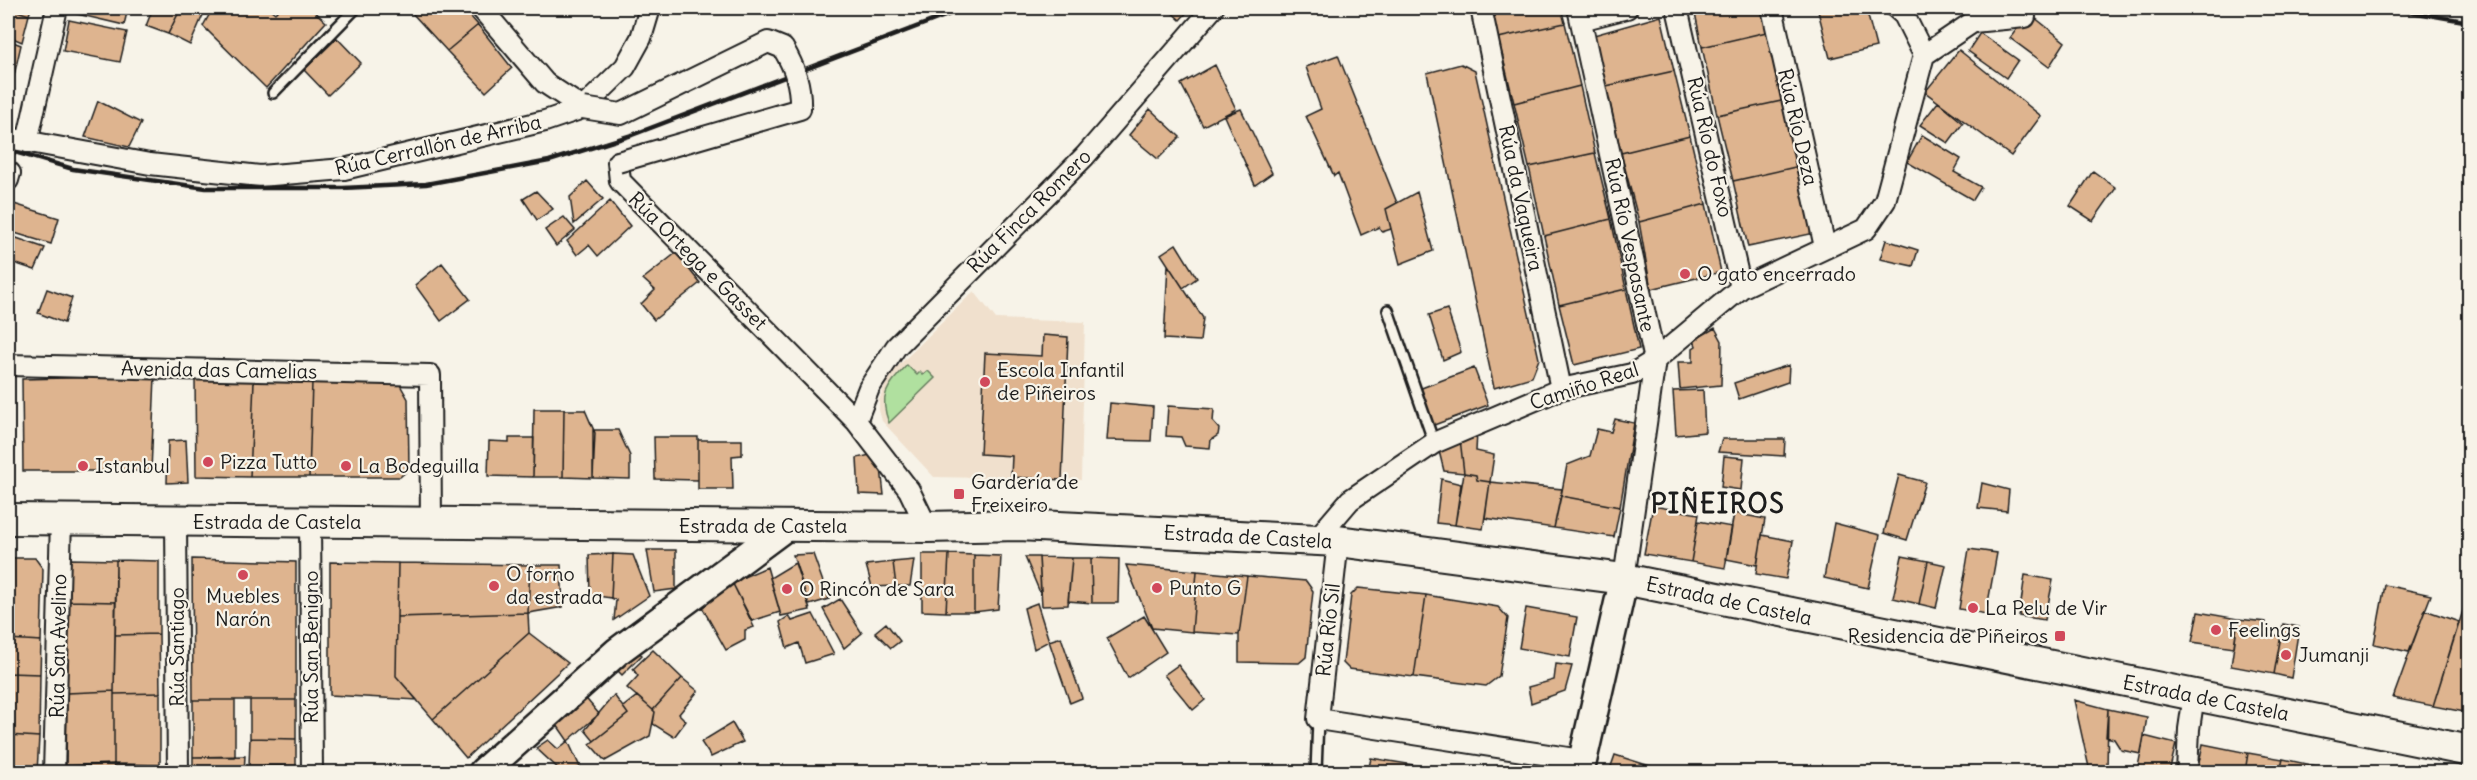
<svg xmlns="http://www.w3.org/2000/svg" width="2477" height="780" font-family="Delius,sans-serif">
<rect width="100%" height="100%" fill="#f7f3e8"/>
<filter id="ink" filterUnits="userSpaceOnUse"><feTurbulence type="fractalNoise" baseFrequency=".0167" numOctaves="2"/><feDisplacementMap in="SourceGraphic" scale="12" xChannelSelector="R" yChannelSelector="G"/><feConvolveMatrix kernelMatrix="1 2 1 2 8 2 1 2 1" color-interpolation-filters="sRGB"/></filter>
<g filter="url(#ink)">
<path fill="#f0e0cd" d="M974 291 996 319 1085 322 1081 480 934 477 882 421 879 410V400L890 374Z"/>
<path fill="#b0e09f" stroke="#667e5e" stroke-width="1.5" d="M907 365 917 375 920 372 923 375 928 371 935 378 889 423C878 395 888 386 907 365Z"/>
<path fill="#deb48f" stroke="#1c1c1c" stroke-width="1.5" d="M8 8H31L29 15Z
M8 8 29 15 22 42 8 36Z
M79 8H128L124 25 77 14Z
M153 8H181L168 34 146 26Z
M181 8H206L190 45 168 34Z
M213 8H269L275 13 280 8H311L326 22 266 88 203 26Z
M408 8H421L413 14Z
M421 8H463L478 25 447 51 413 14Z
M1167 8H1191L1180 20Z
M1491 8H1561L1565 23 1498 38Z
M1694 8H1766L1771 31 1702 47Z
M1834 8H1866L1876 47 1830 58 1818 11Z
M2029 13 2065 42 2049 67 2010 38Z
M1661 16 1674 71 1606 86 1594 35Z
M69 20 127 32 120 62 63 51Z
M1565 23 1580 86 1514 103 1498 38Z
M478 25 512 68 486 92 447 51Z
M1771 31 1786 100 1717 115 1702 47Z
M1980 33 2018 60 2006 78 1968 51Z
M337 38 361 63 328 95 304 70Z
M8 40 21 45 12 84 8 83Z
M1959 50 2041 116 2011 156 1925 92Z
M1338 55 1397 203 1386 209 1391 229 1382 232 1379 227 1361 235 1338 173 1334 176 1306 116 1321 109 1306 67Z
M1461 64 1475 71 1539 359 1532 377 1494 388 1427 73Z
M1215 65 1236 109 1203 126 1181 84Z
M1674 71 1690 136 1621 153 1606 86Z
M1580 86 1595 153 1529 167 1514 103Z
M1786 100 1800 166 1733 181 1717 115Z
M98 101 141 123 129 147 85 137Z
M1938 102 1963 123 1948 143 1920 125Z
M1150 109 1180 137 1158 159 1129 135Z
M1241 109 1272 173 1255 185 1224 116Z
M1922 135 1961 159 1954 172 1981 187 1973 200 1907 162Z
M1690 136 1706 204 1639 222 1621 153Z
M1595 153 1611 219 1544 236 1529 167Z
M1800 166 1815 233 1748 247 1733 181Z
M2093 171 2116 188 2093 221 2070 206Z
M587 181 603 199 574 224 570 197Z
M536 191 553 209 537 220 523 199Z
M1417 192 1433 251 1400 264 1386 209Z
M610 201 630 226 598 256 589 245 577 255 567 241Z
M14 204 59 218 51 244 8 231Z
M1706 204 1721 272 1651 289 1639 222Z
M564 217 575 230 556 246 545 230Z
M1611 219 1626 289 1559 305 1544 236Z
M8 235 45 248 35 270 8 261Z
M1886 240 1918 250 1913 266 1880 259Z
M1176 244 1197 278 1183 288 1161 254Z
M676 253 700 283 654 320 641 304 655 290 643 279Z
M442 263 470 299 441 321 415 285Z
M1168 265 1203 318 1200 341 1164 339Z
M47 289 72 298 64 323 38 313Z
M1626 289 1639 349 1574 365 1559 305Z
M1447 309 1461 352 1443 360 1429 315Z
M1715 328 1722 341 1721 385 1680 389 1678 362H1693V348L1696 346 1694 340Z
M1043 335 1068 337 1062 480 1011 477 1012 456 980 454 985 353 1042 356Z
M1789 365 1788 382 1739 399 1734 383Z
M1474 368 1488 405 1434 425 1419 389Z
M155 376 151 471H23L22 379Z
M195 379 254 381 250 477 196 476Z
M254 381 312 382 309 477H250Z
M312 382 400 385 408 399 409 469 400 477H309Z
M1703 390 1705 432 1676 435 1673 391Z
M1110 403 1153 407 1151 441 1107 440Z
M1168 406 1214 409 1213 422 1219 429 1218 435 1211 440 1210 448 1185 446 1181 437 1166 436Z
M534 409H564L563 477H533Z
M564 410H585L595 433 593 478 563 477Z
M1615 419 1634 423 1620 507 1561 496 1567 465 1590 456 1597 429 1611 432Z
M593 430H618L630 456V479L593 478Z
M1477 432 1476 451 1494 455 1490 482 1477 480 1476 475 1464 473 1460 439Z
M654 437H698V480L655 479Z
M509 438H534L533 477 488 476 489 441 509 442Z
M1460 439 1464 473 1444 471 1439 451Z
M1722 439H1785L1784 456 1718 452Z
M186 440 188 482 167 483 168 441Z
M698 440H742V455L732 456 733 489H698Z
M870 455 881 468 884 495 859 494 857 458Z
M1724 456 1744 458 1741 490 1721 487Z
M1464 473 1476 475 1477 480 1490 482 1483 529 1455 525Z
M1899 475 1925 482 1907 540 1884 533Z
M1441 479 1461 484 1455 525 1436 523Z
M1490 482 1562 489 1554 528 1485 518Z
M1982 483 2009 490 2007 511 1978 508Z
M1561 496 1620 507 1614 537 1554 528Z
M1653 506 1699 514 1691 562 1644 554Z
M1734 513 1765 519 1757 565 1726 559Z
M1698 521 1732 527 1725 568 1691 562Z
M1834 523 1880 535 1868 588 1824 578Z
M1762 535 1793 541 1786 579 1756 574Z
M1969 549 1997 553 1986 614 1959 609Z
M647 550H676V589L654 592Z
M613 554 633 555 649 596 614 620 616 600 611 598Z
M613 554 611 598 590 595 589 555Z
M813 554 829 599 809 605 793 555Z
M922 554H949L946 612 922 611Z
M949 554 974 555V612H946Z
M974 555 1001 556 998 609 974 612Z
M1902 556 1928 561 1919 604 1893 598Z
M1025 557H1039L1041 595Z
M1039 557 1072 558 1068 605 1042 606Z
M8 558H35L43 569 41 641 8 639Z
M1072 558H1091L1092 603 1068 601Z
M1091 558 1119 559 1118 603H1092Z
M69 559 116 560V602L69 601Z
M192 559 296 562V700H193Z
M116 560 159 561V634L115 635Z
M914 560 910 586H896L893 562Z
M1928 561 1946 565 1936 608 1919 604Z
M330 562 398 563 396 676 417 700 330 695Z
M893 562 896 586 872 587 866 565Z
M398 563 530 565 528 613 397 617Z
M795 563 810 610 781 616 770 578Z
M530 565H561L563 607 528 613Z
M1126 565 1197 571 1192 632 1152 628Z
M767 567 780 612 752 621 732 582Z
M1197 571 1247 576 1239 635 1192 632Z
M2025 575 2053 580 2045 620 2019 616Z
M1247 576 1306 581 1313 591 1306 657 1299 663 1239 662V635Z
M732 582 754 627 745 630V640L726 650 697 598Z
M2385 585 2431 595 2409 652 2374 644Z
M1358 588 1426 595 1414 677 1349 669 1343 663 1351 595Z
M1426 595 1498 607 1508 618 1499 676 1486 686 1414 677Z
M840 599 862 633 844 648 823 609Z
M69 601 116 602 114 691 67 693Z
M2466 601 2470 602V713L2433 706Z
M1037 603 1049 641 1034 649 1024 608Z
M1526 608 1577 617 1570 657 1519 648Z
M2425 610 2459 622 2433 706 2393 698Z
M2198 612 2238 619 2234 648 2192 642Z
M528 613 529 633 433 719 396 676 397 617Z
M813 614 834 654 805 663 799 643 787 648 780 622 789 616 792 621Z
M1144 616 1166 652 1128 678 1107 638Z
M2238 619 2266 622 2265 634 2281 636 2274 674 2231 666Z
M886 623 900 641 891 648 875 632Z
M2283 624 2299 627 2291 678 2274 674Z
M529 633 568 663 466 758 433 719Z
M159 634 160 693 114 694 115 635Z
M1061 637 1082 698 1070 703 1049 641Z
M8 639 41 641 40 674 8 673Z
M634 649 642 655 622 675 615 668Z
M653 650 682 678 653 710 627 688 638 676 633 669Z
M1556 664 1572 666 1565 691 1531 703 1528 687 1554 680Z
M1178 665 1205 700 1193 710 1164 675Z
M8 673 40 674 39 737 8 735Z
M682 678 698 691 679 714 686 721 674 737 653 724 655 712 653 710Z
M114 691V764L66 766 67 693Z
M160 693V765L114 764V694Z
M583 695 599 714 568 741 555 722Z
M614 695 628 714 594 741 585 730Z
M637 696 655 712 650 736 605 761 590 744 628 714 623 707Z
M193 700H235V757H193Z
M250 700H296V739L250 738Z
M2074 700 2108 709 2107 772H2090Z
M2108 709 2147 717 2141 754 2121 750 2114 739 2106 737Z
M732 723 743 742 711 757 701 742Z
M8 735 39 737 37 772 8 771Z
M2144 736 2176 744 2169 772H2137Z
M250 738 296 739V766H249Z
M548 740 558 749 568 741 580 767 569 772H562L536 748Z
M2203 744 2248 753 2245 772H2197Z
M2248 753 2283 759 2280 772H2245Z
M1615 755 1669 772H1609Z
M245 756 244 772H193V757Z
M1371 758 1456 772H1368Z
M2283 759 2311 765 2310 772H2280Z
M114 764 160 765V772H113Z
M114 764 113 772H66V766Z
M2311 765 2352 772H2310Z
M249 766H296V772H249Z"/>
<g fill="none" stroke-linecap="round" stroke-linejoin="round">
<defs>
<path id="lane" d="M273 93 356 8
M1388 310 1434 443
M1316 772 1318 719"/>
<path id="street" d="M481 8 545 83 583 108
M1481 8 1561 389
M1578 8 1655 360 1624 579
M1677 8 1741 288
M1772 8 1825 247
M1581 20 1627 8
M1924 55 1973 22 2025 17
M8 138 150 164 260 176 344 169 545 121 583 108 625 67 641 38 650 8
M27 142 57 8
M618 162 620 181 856 421 909 490 927 527
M8 180 10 173
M8 365 430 375 431 524
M856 421 869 388 896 347 1085 156 1213 8
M176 521 178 772
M310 521 312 772
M1315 541 1350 500 1434 443 1561 389 1632 374 1655 360 1741 288 1866 229 1885 201 1924 55 1904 15 1896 8
M1338 541 1318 719 1581 760
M54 772 61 520
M2187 772 2189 729 2194 695"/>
<path id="secondary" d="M483 772 618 651 787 526
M1580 772 1624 579"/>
<path id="primary" d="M8 519 927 527 1019 525 1338 541 1624 579 2470 751"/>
</defs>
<use href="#lane" stroke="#1c1c1c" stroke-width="14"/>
<use href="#street" stroke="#1c1c1c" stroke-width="24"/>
<use href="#secondary" stroke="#1c1c1c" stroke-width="32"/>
<use href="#primary" stroke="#1c1c1c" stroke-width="34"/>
<use href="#lane" stroke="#f7f3e8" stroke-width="9"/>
<use href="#street" stroke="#f7f3e8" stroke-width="20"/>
<use href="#secondary" stroke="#f7f3e8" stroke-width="27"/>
<use href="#primary" stroke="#f7f3e8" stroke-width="30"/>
<path stroke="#1c1c1c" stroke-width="4.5" d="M2388 8 2470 22
M8 150 73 169 206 188H343L426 184 549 161 632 135 966 8"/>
<defs>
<path id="street-bridge" d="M583 108 621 114 768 42 783 48C795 68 801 86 800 109L618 162"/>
</defs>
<use href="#street-bridge" stroke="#1c1c1c" stroke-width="24" stroke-linecap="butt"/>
<use href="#street-bridge" stroke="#f7f3e8" stroke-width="20"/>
</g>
</g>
<g fill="#d1495b" stroke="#f7f3e8" stroke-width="2">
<circle cx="1685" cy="274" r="6"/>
<circle cx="985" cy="382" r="6"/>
<circle cx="208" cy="462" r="6"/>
<circle cx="83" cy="466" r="6"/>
<circle cx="346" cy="466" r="6"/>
<rect x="953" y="488" width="12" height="12" rx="3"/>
<circle cx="243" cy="575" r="6"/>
<circle cx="494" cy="586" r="6"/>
<circle cx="1157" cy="588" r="6"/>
<circle cx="787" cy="589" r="6"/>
<circle cx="1973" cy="608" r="6"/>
<circle cx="2216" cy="630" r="6"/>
<rect x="2054" y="630" width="12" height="12" rx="3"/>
<circle cx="2286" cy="655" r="6"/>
</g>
<g text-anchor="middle" stroke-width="4.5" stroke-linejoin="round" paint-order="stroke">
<g font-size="20" fill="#1c1c1c" stroke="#f7f3e8">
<text transform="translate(1798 127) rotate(77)" y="7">Rúa Río Deza</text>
<text transform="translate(438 145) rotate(-13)" y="7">Rúa Cerrallón de Arriba</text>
<text transform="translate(1710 147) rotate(77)" y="7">Rúa Río do Foxo</text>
<text transform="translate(1521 198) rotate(78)" y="7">Rúa da Vaqueira</text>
<text transform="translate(1029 211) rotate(-45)" y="7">Rúa Finca Romero</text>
<text transform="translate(1630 245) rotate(78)" y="7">Rúa Río Vespasante</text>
<text transform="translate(698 261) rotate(45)" y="7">Rúa Ortega e Gasset</text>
<text transform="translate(219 370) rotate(1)" y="7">Avenida das Camelias</text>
<text transform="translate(1584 386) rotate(-18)" y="7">Camiño Real</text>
<text x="277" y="529">Estrada de Castela</text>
<text x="763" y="533">Estrada de Castela</text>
<text transform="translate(1248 537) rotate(3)" y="7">Estrada de Castela</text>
<text transform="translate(1729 601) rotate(12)" y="7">Estrada de Castela</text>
<text transform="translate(1328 630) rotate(-84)" y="7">Rúa Río Sil</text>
<text transform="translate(58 646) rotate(-89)" y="7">Rúa San Avelino</text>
<text transform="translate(177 647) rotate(-90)" y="7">Rúa Santiago</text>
<text transform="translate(311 647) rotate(-90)" y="7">Rúa San Benigno</text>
<text transform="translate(2206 698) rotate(11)" y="7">Estrada de Castela</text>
</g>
<g font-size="20" fill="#1c1c1c" stroke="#f7f3e8" text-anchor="start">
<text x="1697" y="281">O gato encerrado</text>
<text x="997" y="377">Escola Infantil<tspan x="997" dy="23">de Piñeiros</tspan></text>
<text x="220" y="469">Pizza Tutto</text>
<text x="95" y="473">Istanbul</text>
<text x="358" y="473">La Bodeguilla</text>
<text x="971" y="489">Gardería de<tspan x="971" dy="23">Freixeiro</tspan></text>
<text x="506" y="581">O forno<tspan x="506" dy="23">da estrada</tspan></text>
<text x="1169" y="595">Punto G</text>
<text x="799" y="596">O Rincón de Sara</text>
<text x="243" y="603" text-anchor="middle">Muebles<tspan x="243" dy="23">Narón</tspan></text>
<text x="1985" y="615">La Pelu de Vir</text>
<text x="2228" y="637">Feelings</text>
<text x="2048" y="643" text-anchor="end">Residencia de Piñeiros</text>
<text x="2298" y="662">Jumanji</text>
</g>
<g font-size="26" font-weight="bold" letter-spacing="1.5" fill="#1c1c1c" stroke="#f7f3e8">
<text x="1718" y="513">PIÑEIROS</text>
</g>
</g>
<rect width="2477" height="780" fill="none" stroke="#f7f3e8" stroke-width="30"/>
<rect x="15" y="15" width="2447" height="750" fill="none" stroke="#1c1c1c" stroke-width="2" filter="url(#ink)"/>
</svg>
